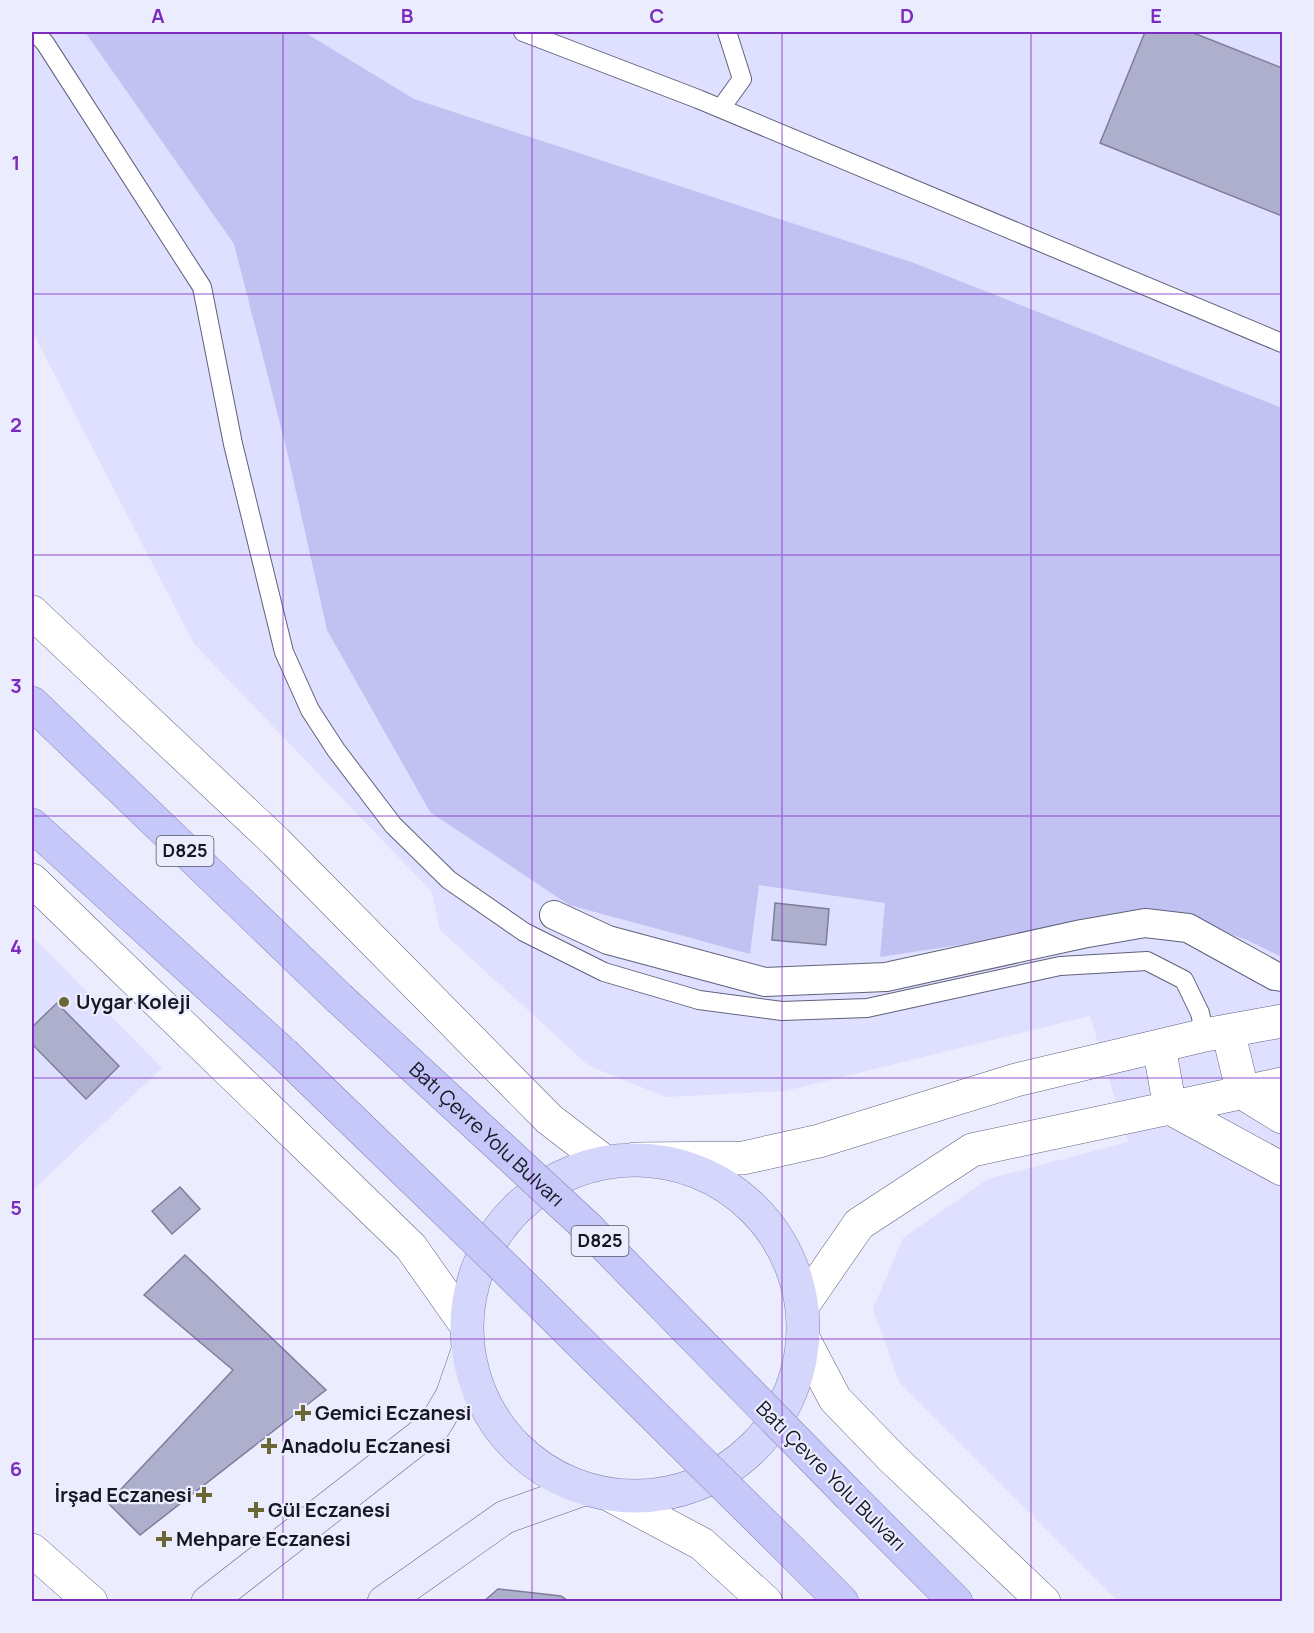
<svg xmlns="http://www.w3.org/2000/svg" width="1314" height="1633" font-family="Manrope,sans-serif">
<rect width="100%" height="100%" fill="#ebecfe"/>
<path fill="#dfe0ff" d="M32 32H1282V1601H1118L899 1382 873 1309 903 1238 988 1179 1128 1142 1090 1016 785 1091 666 1097 589 1066 440 930 432 892 194 644 32 331Z
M32 936 162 1068 32 1191Z"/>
<path fill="#c1c2f2" d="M85 32H304L414 99 914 263 1282 408V957L1247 940 1162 911 1065 929 880 957 885 903 759 885 750 954 569 905 430 812 327 630 286 447 234 244Z"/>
<path fill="#aeafcc" stroke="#7d7e9a" stroke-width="1.5" d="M1145 32H1191L1282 68V216L1100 143Z
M775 903 829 909 826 945 772 940Z
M57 1003 119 1066 86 1099 32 1044V1027Z
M180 1187 200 1209 172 1234 152 1211Z
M185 1255 326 1390 140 1535 108 1503 233 1370 144 1295Z
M498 1589 561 1596 570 1602H483Z"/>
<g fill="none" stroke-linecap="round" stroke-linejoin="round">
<defs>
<path id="service" d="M35 32 45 43 202 287 233 444 284 652 310 710 336 750 393 825 449 880 524 932 604 972 699 1000 782 1011 867 1008 1060 966 1147 961 1184 980 1200 1013 1205 1035
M523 32 698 99 1282 343
M721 108 742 79 727 32"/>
<path id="pedestrian" d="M554 915 608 940 765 982 886 977 1082 934 1145 923 1188 928 1275 976 1282 977"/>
<path id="minor" d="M32 1550 91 1602"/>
<path id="tertiary" d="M32 612 276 842 549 1119 605 1162
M32 880 411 1247 466 1325
M1228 1031 1243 1093 1282 1117
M1159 1046 1170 1108 1282 1169
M635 1159 743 1158 819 1141 1016 1080 1205 1035 1282 1021
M803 1305 859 1224 972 1150 1282 1084
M804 1340 835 1399 892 1458 1044 1602
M612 1496 702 1544 766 1602"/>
<path id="secondary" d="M208 1602 435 1425 452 1396 467 1353
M384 1602 505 1517 584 1489"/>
<path id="primary" d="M467 1328a168 168 0 1 1 336 0a168 168 0 1 1-336 0Z"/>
<path id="trunk" d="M32 703 339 998
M32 825 284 1054
M850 1496 956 1602
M793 1553 842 1602"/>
</defs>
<use href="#service" stroke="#60617b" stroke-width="20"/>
<use href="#pedestrian" stroke="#60617b" stroke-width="30"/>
<use href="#minor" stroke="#60617b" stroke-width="34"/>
<use href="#tertiary" stroke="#60617b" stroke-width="34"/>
<use href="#secondary" stroke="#60617b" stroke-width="34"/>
<use href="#primary" stroke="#8081ad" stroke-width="34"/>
<use href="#trunk" stroke="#8081ad" stroke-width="34"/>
<use href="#service" stroke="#fff" stroke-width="18"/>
<use href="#pedestrian" stroke="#fff" stroke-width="28"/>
<use href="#minor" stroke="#fff" stroke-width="33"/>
<use href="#tertiary" stroke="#fff" stroke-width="33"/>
<use href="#secondary" stroke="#eaeafd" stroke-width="33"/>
<use href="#primary" stroke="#d5d6fb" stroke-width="33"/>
<use href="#trunk" stroke="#c7c8fa" stroke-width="33"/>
<defs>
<g id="trunk-bridge">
<path id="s1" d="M339 998 586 1226 850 1496"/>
<path d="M284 1054 509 1272 793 1553"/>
</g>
</defs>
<use href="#trunk-bridge" stroke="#8081ad" stroke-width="34" stroke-linecap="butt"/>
<use href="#trunk-bridge" stroke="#c7c8fa" stroke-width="33"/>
</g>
<path fill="none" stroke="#7b2cbf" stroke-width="1.5" stroke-opacity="0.55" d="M283 32V1602M532 32V1602M782 32V1602M1031 32V1602M32 294H1282M32 555H1282M32 816H1282M32 1078H1282M32 1339H1282"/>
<g fill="#6b6633" stroke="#ebecfe" stroke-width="2">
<circle cx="64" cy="1002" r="6"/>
<path d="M300 1404h6v6h6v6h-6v6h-6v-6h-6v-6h6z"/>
<path d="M266 1437h6v6h6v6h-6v6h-6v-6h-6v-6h6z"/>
<path d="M201 1486h6v6h6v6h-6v6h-6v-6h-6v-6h6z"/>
<path d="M253 1501h6v6h6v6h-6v6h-6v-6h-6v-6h6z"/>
<path d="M161 1530h6v6h6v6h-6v6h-6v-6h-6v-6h6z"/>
</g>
<g text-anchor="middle" stroke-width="4.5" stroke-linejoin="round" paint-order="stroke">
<g fill="#ebecfe" stroke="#575763" stroke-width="1.5">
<rect x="156.5" y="836" width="57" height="30" rx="4.5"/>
<rect x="571.5" y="1226" width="57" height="30" rx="4.5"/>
</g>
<g font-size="18" font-weight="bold" fill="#171721">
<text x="185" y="857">D825</text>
<text x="600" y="1247">D825</text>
</g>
<g font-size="20" font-weight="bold" fill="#171721" stroke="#ebecfe" text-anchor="start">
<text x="76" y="1009">Uygar Koleji</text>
<text x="315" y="1420">Gemici Eczanesi</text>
<text x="281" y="1453">Anadolu Eczanesi</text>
<text x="192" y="1502" text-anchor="end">İrşad Eczanesi</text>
<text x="268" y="1517">Gül Eczanesi</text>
<text x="176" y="1546">Mehpare Eczanesi</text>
</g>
<g font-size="20" fill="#171721" stroke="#ebecfe">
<text dy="7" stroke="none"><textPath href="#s1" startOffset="201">Batı Çevre Yolu Bulvarı</textPath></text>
<text transform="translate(831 1476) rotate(45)" y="7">Batı Çevre Yolu Bulvarı</text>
</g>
</g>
<rect width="1314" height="1633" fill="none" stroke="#ebecfe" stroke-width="66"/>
<rect x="33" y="33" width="1248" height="1567" fill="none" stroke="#7b2cbf" stroke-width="2"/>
<g font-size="20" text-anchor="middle" font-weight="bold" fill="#7b2cbf">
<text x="158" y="23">A</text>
<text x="407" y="23">B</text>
<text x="657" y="23">C</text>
<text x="907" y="23">D</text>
<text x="1156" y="23">E</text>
<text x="16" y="170">1</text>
<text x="16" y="432">2</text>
<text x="16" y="693">3</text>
<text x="16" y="954">4</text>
<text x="16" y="1215">5</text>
<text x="16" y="1476">6</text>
</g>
</svg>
